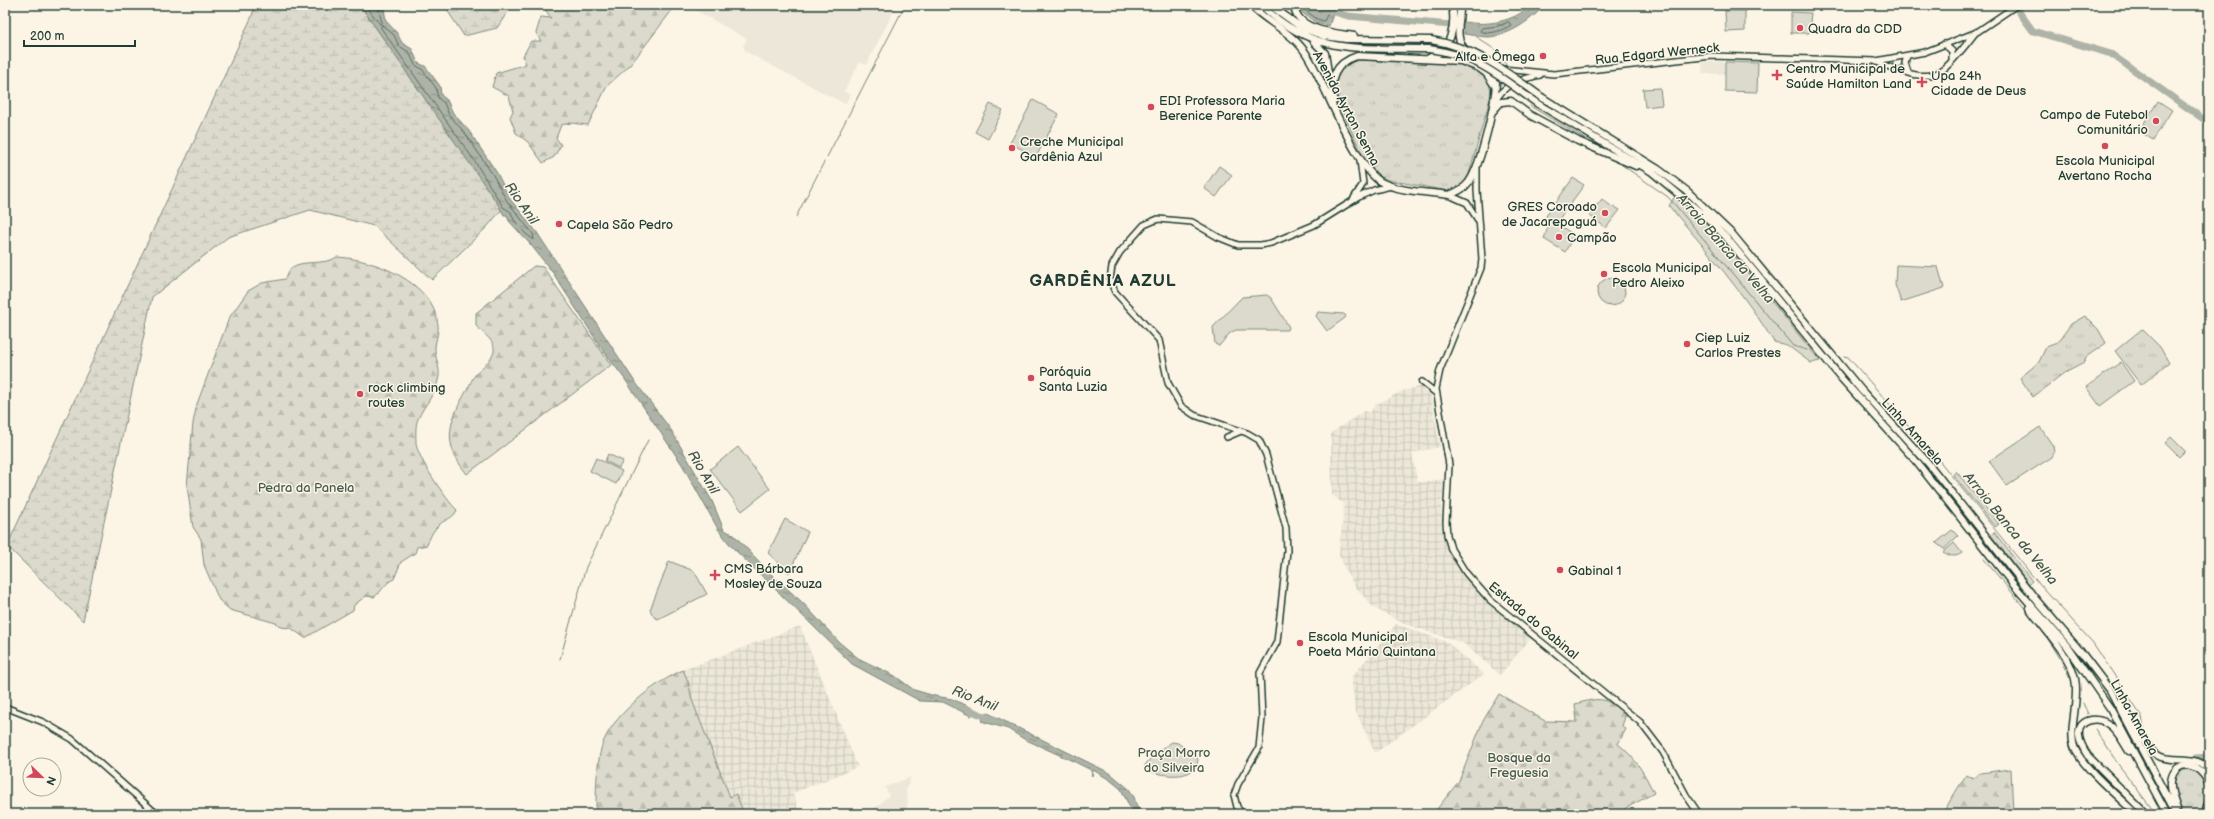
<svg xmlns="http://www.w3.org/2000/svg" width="2214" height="819" font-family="'Balsamiq Sans',sans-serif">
<defs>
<pattern id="industrial-grid" width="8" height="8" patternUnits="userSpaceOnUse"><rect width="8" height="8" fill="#ece7d8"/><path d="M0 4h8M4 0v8" fill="none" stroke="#cac7ba"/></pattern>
<pattern id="grass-tufts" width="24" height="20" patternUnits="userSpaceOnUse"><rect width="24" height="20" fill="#dcdacc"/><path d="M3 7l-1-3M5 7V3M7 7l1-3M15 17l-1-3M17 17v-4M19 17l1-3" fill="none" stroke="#bcbcb0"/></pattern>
<pattern id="forest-firs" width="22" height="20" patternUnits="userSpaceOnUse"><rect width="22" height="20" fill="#dcdacc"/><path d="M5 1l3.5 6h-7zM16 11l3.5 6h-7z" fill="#bcbcb0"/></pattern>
<pattern id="wetland-marsh" width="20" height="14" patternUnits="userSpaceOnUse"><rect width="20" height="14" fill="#dcdacc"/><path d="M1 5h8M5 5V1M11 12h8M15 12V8" fill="none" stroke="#bcbcb0"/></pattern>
<pattern id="water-ripples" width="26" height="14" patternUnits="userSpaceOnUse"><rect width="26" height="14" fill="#aeb3a7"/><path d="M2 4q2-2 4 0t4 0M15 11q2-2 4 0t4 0" fill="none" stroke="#8d9389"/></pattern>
</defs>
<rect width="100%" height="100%" fill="#fcf5e5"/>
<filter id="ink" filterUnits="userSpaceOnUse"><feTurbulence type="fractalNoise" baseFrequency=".025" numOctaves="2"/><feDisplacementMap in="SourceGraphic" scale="8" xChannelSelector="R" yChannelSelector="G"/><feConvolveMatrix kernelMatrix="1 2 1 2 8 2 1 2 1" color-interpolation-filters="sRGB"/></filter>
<g filter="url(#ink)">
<path fill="#ece7d8" d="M686 5H897L866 65 860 62 844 91 850 95 845 104 746 52 743 46 747 39Z
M1704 62H1725V74H1703L1702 63Z
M911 777 906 791 908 803 905 812 908 814H861L877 807 889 795 885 787Z"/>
<path fill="url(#industrial-grid)" d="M1423 386 1430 390 1440 447 1412 453 1417 480 1420 482 1444 479 1441 508 1442 532 1449 550 1465 576 1490 604 1531 638 1500 675 1463 643 1404 624 1374 608 1355 587 1345 570 1339 554 1344 504 1332 495 1331 433 1364 411 1370 413 1375 405 1402 391Z
M1396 624 1447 642 1484 674 1375 753 1355 710 1351 678Z
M800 626 858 767 793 793 800 814H744L736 794 731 798 692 700 688 681 683 670Z"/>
<path fill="url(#grass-tufts)" stroke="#7e8c80" d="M1358 60 1459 64C1476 68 1491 76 1491 95L1469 174 1462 186 1448 191 1388 180 1377 175 1366 162 1335 96 1334 81 1342 67 1349 62Z
M2085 316 2098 329 2106 343 2086 357 2084 362 2065 372 2033 397 2020 378 2039 362 2046 347 2057 343 2071 324Z
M2142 329 2160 347 2169 363 2141 385 2115 351Z
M1956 471 1999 524 1995 527 1953 475Z
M1994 532 2032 581 2029 584 1991 535Z
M2193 769C2209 778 2208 799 2201 814H2182L2174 792V778L2182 770Z"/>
<path fill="url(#forest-firs)" stroke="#7e8c80" d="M547 5H676L631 64 607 86 588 125 571 123 561 125 556 138 561 145 554 157 543 163 528 142 516 133 510 117 513 111 509 96 492 87 496 73 526 64 523 56 531 41H541L536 33 541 17 551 18 545 9Z
M337 257C374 259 434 282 438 325 439 333 435 341 435 349 435 357 440 367 439 376 436 395 425 403 418 419 415 425 416 437 416 443 417 457 446 500 457 510 453 519 447 518 440 524 433 530 430 537 427 545L417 547 415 553 401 562 394 579C385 582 382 592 374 597L366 596 354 605 353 610 305 638 291 628 281 627 276 623 230 610 219 600 204 565 201 539 193 527 187 486 193 423 197 404 229 318 248 291 262 283 285 279C287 276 289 270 291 268 302 259 324 266 337 257Z
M534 266 543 267 611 365 467 474C441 443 449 421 467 390 470 385 472 378 476 374 482 366 496 358 494 347 493 340 481 331 476 326V313Z
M683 670 688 681 692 700 730 797 736 794 744 814H596C596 793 596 770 601 749 609 717 654 683 683 670Z
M1499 694 1545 721 1577 722 1575 704C1601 697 1605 697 1626 714L1622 726 1626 729 1618 744C1636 758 1644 773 1654 793L1615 814H1433L1459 781 1483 721Z
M2011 769 2013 814H1942L1966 775 1973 779 1980 773Z"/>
<path fill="url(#wetland-marsh)" stroke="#7e8c80" d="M255 5H360L503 208 487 227 432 280 374 226 310 210 228 237 152 297 83 621 7 546 252 16Z
M446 5H512L497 28 464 36 449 13Z"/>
<path fill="#dcdacc" stroke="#7e8c80" d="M1725 11H1745V31L1726 32Z
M1791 12 1811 13 1809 33H1791Z
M1725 62 1758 63 1757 92 1725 91Z
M1660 88 1662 105 1645 107 1643 89Z
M1033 100 1059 114 1036 157 1010 143Z
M2158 101 2172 110 2153 140 2139 131Z
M990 104 1003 110 988 139 975 132Z
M1219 166 1232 175 1216 197 1204 188Z
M1573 178 1584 185 1556 223 1574 235 1565 252 1544 239 1550 220 1546 216Z
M1675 196C1687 199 1693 210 1703 217L1820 361 1811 363 1787 345 1774 342C1745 295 1705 248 1669 206Z
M1602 199 1612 207 1613 206 1620 210 1606 228 1589 215Z
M1896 265 1938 267 1944 288 1901 302 1895 285Z
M1597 292a14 14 0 1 1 28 0a14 14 0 1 1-28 0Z
M1267 295 1271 298 1289 327 1288 330H1236L1230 333 1219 346 1215 344 1213 327 1242 297Z
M1318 312 1344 314 1346 316 1345 318 1327 331 1316 316Z
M2121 362 2134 381 2100 406 2086 387Z
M2040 427 2053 446 2054 453 2052 457 2007 486 1989 461Z
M2171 437 2185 451 2179 457 2165 443Z
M738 447 770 489 742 511 710 469Z
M608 454 623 461 619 468 605 461Z
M596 458 622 471 616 484 590 471Z
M785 519 808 532 789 573 768 553Z
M1952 530 1958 536 1944 549 1936 543Z
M1954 543 1962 553C1955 558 1950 556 1943 552Z
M669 561 694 571 707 594 658 619 654 617 650 610Z
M1172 742 1178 743 1198 759C1197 782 1159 776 1145 769V765L1156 752Z"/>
<path fill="url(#water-ripples)" stroke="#758479" d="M360 5H379L384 8 386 21 397 33 402 43 412 49 418 63 425 66 440 86 441 95 447 100 453 113 469 131 497 173 510 199 536 231 633 379 671 430 712 501 724 530 733 534 771 574 803 603 839 642 858 658 895 676 914 690 935 696 952 699 977 710 971 716 943 702 920 701 852 664 731 546 718 529 683 466 624 378 602 349 553 273 531 245 509 221 507 215H504L497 203Z
M1292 5H1336L1329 26 1316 23Z
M1531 5H1545C1531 20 1511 35 1489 37 1481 37 1472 35 1464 34L1465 22C1487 26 1514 22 1531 5Z
M988 713 1110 773 1129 789 1134 797 1137 807 1143 814H1133L1121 789 1110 780 1093 770 1092 776 1091 770 1075 762 1024 739 1008 729 981 721Z"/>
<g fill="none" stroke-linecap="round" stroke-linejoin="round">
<path stroke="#586c62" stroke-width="1" d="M365 5 380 24 382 22 377 5
M1298 5 1317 19 1324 21 1332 5
M1509 22 1511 25C1503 30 1489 36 1480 31L1482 28 1498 26Z
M382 25 394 35 399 46 409 52 415 65 422 69 436 88 438 98 444 103 449 115 465 133 493 175 507 201 533 234 534 240 526 234 514 220 511 212 503 207 474 160 381 28Z"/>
<path stroke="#758479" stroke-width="1" d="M1475 35C1485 46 1502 49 1506 65
M1530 106 1587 140
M827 157 905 5
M1622 165 1668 197 1676 206 1793 346 1807 350
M796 217 824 162
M1844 356 1848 357 1938 459 2039 584 2093 643 2142 717 2144 728
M1984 559C2013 595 2051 635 2070 678
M560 659 586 567 648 440
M2083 703 2088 714
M2095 729 2118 764 2156 814"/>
<path stroke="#aeb3a7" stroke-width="7" d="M1311 5 1348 16 1474 27
M2014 5 2033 31 2111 54 2209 123
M967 709 994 720
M2196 758 2209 757"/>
<defs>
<path id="major" d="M1944 44 1952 51V59
M1907 56 1905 63 1908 72
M1876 62C1894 68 1923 83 1941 71 1951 65 1968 42 1976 32
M1503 69 1554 74 1712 56 1876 61 1925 52 1977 32 2017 5
M1495 103C1502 83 1523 79 1540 75
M1477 169V190L1482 259 1481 268 1440 370 1436 389 1449 465 1446 522 1447 535 1451 549 1466 573 1490 600 1640 722 1663 752 1686 795 1699 814
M1449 195 1467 203 1478 220
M1354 198 1363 184 1360 160
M1422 382 1436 393
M1227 437 1241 431
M5 707 43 722 72 739 157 814
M1242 814 1237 807 1234 795 1238 784 1259 748 1262 718 1260 673 1277 642 1287 551 1286 528 1266 455 1259 440 1247 433 1194 415 1181 406 1168 383 1159 340 1115 292 1110 280 1112 266 1120 252 1144 225 1158 219 1192 222 1218 237 1238 245H1261L1271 243 1314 225 1359 197 1374 190 1391 186"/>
<path id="highway" d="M1250 5C1268 23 1294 33 1307 55 1326 84 1355 170 1383 183 1402 192 1428 192 1449 195 1457 192 1464 189 1469 182 1481 165 1497 98 1496 77 1495 70 1491 65 1486 62
M1261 5C1316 57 1360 47 1429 49
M1270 5 1302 28 1324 36 1346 39 1431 40
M1294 5C1296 31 1335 33 1354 36
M1460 5C1461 19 1453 40 1466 50
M1314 42 1325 53 1330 85
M1429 58C1451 52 1456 26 1452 5
M1543 98 1658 169 1687 191 1733 235 1862 391 1928 463 2038 602 2081 652 2110 690 2176 814
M1334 101C1328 80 1335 63 1357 56L1461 61 1479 68 1486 73 1495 86
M1538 104 1652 172 1706 217 1726 237 1842 379 1915 460 2012 583 2067 646 2110 708 2167 814
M1493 111 1501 102 1511 101 1530 115 1578 141 1636 166
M2029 608C2044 629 2069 653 2075 679 2080 701 2067 731 2075 749 2085 770 2119 797 2136 814
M2121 703C2132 717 2144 750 2161 757 2178 763 2198 754 2209 771
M2129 751C2123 742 2118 730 2108 724 2097 716 2077 719 2079 736 2080 744 2084 750 2088 756L2146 814
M2177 809C2174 800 2170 791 2171 781 2175 756 2203 763 2209 786
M2205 814 2209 799"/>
</defs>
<use href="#major" stroke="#1f3d34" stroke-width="8"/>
<use href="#highway" stroke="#1f3d34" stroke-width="9"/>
<use href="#major" stroke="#fcf5e5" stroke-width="5"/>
<use href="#highway" stroke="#fcf5e5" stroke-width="6"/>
<defs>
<path id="highway-bridge" d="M1431 40C1475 47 1507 72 1543 98
M1429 49C1477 55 1500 77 1538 104"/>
</defs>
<use href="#highway-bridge" stroke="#1f3d34" stroke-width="9" stroke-linecap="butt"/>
<use href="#highway-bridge" stroke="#fcf5e5" stroke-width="6"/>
</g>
</g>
<g fill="#d1495b" stroke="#fcf5e5" stroke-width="1.5">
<circle cx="1800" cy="28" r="4"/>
<circle cx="1543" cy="56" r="4"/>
<path d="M1775 69h4v4h4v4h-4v4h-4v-4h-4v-4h4z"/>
<path d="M1920 76h4v4h4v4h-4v4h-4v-4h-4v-4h4z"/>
<circle cx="1151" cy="107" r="4"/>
<circle cx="2156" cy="121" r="4"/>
<circle cx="2105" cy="146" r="4"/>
<circle cx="1012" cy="148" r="4"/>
<circle cx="1605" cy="213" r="4"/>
<circle cx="559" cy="224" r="4"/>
<circle cx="1559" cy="237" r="4"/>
<circle cx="1604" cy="274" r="4"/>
<circle cx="1687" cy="344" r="4"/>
<circle cx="1031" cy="378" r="4"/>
<circle cx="360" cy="394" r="4"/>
<circle cx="1560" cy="570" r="4"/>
<path d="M713 569h4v4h4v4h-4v4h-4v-4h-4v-4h4z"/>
<circle cx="1300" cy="643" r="4"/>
</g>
<g text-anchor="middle" stroke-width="3" stroke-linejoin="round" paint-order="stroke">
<g font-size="13" fill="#1f3d34" stroke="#fcf5e5" text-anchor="start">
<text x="1808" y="33">Quadra da CDD</text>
<text x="1535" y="61" text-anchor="end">Alfa e Ômega</text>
<text x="1786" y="73">Centro Municipal de<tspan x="1786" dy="15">Saúde Hamilton Land</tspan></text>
<text x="1931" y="80">Upa 24h<tspan x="1931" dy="15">Cidade de Deus</tspan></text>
<text x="1159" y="105">EDI Professora Maria<tspan x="1159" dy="15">Berenice Parente</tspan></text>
<text x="2148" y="119" text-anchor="end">Campo de Futebol<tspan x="2148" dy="15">Comunitário</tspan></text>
<text x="1020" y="146">Creche Municipal<tspan x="1020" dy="15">Gardênia Azul</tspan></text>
<text x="2105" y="165" text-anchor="middle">Escola Municipal<tspan x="2105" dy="15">Avertano Rocha</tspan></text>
<text x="1597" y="211" text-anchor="end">GRES Coroado<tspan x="1597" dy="15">de Jacarepaguá</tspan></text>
<text x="567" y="229">Capela São Pedro</text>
<text x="1567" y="242">Campão</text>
<text x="1612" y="272">Escola Municipal<tspan x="1612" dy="15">Pedro Aleixo</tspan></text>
<text x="1695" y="342">Ciep Luiz<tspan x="1695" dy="15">Carlos Prestes</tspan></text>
<text x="1039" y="376">Paróquia<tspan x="1039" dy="15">Santa Luzia</tspan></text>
<text x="368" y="392">rock climbing<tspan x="368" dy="15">routes</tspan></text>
<text x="724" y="573">CMS Bárbara<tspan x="724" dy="15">Mosley de Souza</tspan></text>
<text x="1568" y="575">Gabinal 1</text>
<text x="1308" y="641">Escola Municipal<tspan x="1308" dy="15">Poeta Mário Quintana</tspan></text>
</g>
<g font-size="13" fill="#1f3d34" stroke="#fcf5e5">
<text transform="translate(1657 53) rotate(-6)" y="5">Rua Edgard Werneck</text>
<text transform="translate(1347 108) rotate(62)" y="5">Avenida Ayrton Senna</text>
<text transform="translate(1913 431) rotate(48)" y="5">Linha Amarela</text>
<text transform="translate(1534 620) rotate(40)" y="5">Estrada do Gabinal</text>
<text transform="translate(2135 717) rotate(61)" y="5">Linha Amarela</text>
</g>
<g font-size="13" fill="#455c52" stroke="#fcf5e5">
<text x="306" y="492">Pedra da Panela</text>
<text x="1174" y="757">Praça Morro<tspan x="1174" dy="15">do Silveira</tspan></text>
<text x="1519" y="762">Bosque da<tspan x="1519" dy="15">Freguesia</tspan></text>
</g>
<g font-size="14" font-style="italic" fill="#435a51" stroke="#fcf5e5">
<text transform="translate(522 203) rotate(55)" y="5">Rio Anil</text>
<text transform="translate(1726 248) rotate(49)" y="5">Arroio Banca da Velha</text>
<text transform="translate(704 472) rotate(59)" y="5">Rio Anil</text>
<text transform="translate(2011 528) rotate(51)" y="5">Arroio Banca da Velha</text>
<text transform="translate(975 698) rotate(21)" y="5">Rio Anil</text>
</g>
<g font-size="17" font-weight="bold" letter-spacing="1" fill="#1f3d34" stroke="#fcf5e5">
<text x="1103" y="286">GARDÊNIA AZUL</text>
</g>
</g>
<rect width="2214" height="819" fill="none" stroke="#fcf5e5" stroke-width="20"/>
<rect x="10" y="10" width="2194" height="799" fill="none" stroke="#1f3d34" stroke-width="1.5" filter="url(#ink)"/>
<g transform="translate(42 777) rotate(113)"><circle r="19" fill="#fcf5e5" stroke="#a4ab9e"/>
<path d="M0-3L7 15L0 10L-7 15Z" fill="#d1495b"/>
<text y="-6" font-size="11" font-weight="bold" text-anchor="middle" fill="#1f3d34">N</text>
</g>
<path d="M24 40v6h111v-6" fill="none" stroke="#1f3d34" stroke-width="2"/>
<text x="30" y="40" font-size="12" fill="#1f3d34" stroke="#fcf5e5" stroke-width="3" paint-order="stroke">200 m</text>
</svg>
